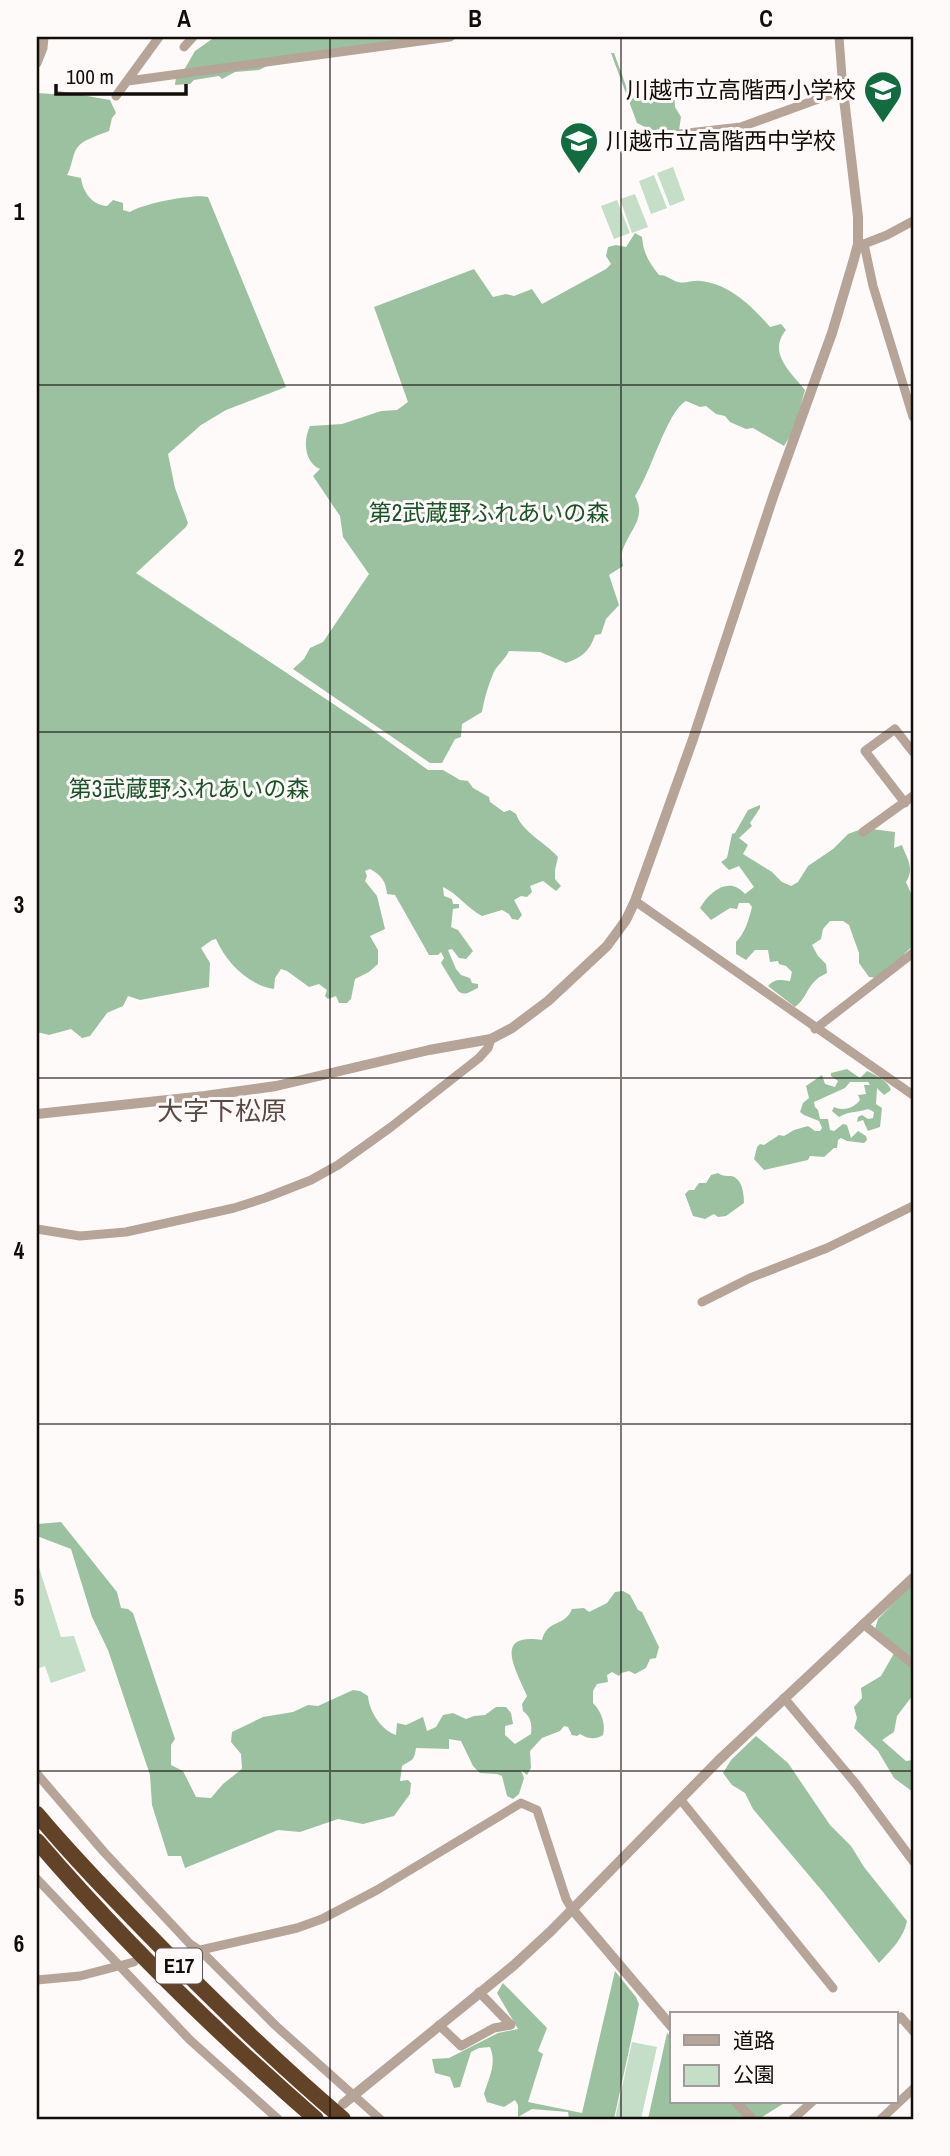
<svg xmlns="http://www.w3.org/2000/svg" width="950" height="2156" font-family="'Archivo Narrow','Noto Sans JP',sans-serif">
<rect width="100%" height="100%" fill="#fefaf9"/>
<path fill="#c4dec7" d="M673 167 685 200 670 206 657 173Z
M654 175 667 208 651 214 639 181Z
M635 194 648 227 632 233 620 199Z
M617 200 630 233 614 239 601 206Z
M37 1561 61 1637 74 1636 86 1671 51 1683 45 1666 37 1669Z
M632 2042 657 2047 641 2119H615Z"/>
<path fill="#9cc1a1" d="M215 37H472L273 63 259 70 235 72 222 79 219 76 194 80 190 84 175 85 176 77 184 70 195 51Z
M611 53H614L630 97 638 100 654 92 674 91 675 107 681 117 679 130 663 134 658 129 653 131 637 123Z
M59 91 110 100 116 113 112 118 109 131C100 135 83 139 77 148 72 155 72 167 67 175L81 178C83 192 92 205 107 206L113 200 123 203V210L130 212C141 204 195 193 208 197L286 387 226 410 201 425 168 454 175 488 188 523 186 527 136 573 374 731 428 770H443L460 780 468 781 473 788 489 797 490 802 504 812 510 810 516 814C523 833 545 842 558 857L555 870V879L561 886 556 891 543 881 530 886 532 892 527 897 521 896 514 900 522 915 518 920 512 919 509 914 502 910 482 916C467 908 458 894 443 887L444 896 452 899 453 904H459V908L453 909 451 927 458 930 473 951 466 959 459 958 452 949 448 950 456 969 461 975 470 978 472 983 478 984V988C470 991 466 997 458 991L441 963 444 958 441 952 438 955H429L395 895 387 894C386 881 381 875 370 869L365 871 367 876 365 881 377 896 385 929 370 936 378 950V964L369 972 355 979 351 999 347 1003H339L336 996 328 999 325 996 327 990 319 984 309 987 287 971 281 969 275 978 274 989C248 985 226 962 216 939L212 940 201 948 210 963 209 987 140 1000 128 996 123 1006 107 1013 90 1036 82 1038 71 1029 49 1035 37 1032V93L53 94Z
M635 233 642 237C643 252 649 263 659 275 667 275 671 280 678 282 686 284 692 280 700 281 728 283 752 306 770 327L781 324 786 330C767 353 791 372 805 390L794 430 784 446 753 428 746 429 730 422 725 416 716 414 706 406 700 407 686 401C667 411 650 475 635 496 647 518 630 529 623 549 621 554 622 561 623 566L609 575 619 605 606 619 601 634 595 635C590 651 581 658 566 663L540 652 509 651C505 660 496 666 493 674 488 686 484 699 482 712L462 724 461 737 455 739 442 763H430L293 669 304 659 310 648 323 642 369 574 343 537 340 516 313 476 320 469C304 462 303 440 310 426L342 424 381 411 397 410 408 402 374 307 474 269 493 297 506 294 514 296 532 289 542 304 606 269 611 264 606 256 608 247 616 245 626 247Z
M760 805V808L750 823 752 826 739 838 748 845 743 854 772 872 782 882 791 886 798 882 808 866 833 849 848 834 864 828 895 832 894 848 902 845C907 859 915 868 906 882L913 898V946L904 954 905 964 886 979 869 977 859 963V953L849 925 843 921H830L823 929 821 939 812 945 818 956 826 964 827 973C824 975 820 976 817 979 806 988 807 998 795 1007L768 986C776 978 779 980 790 981L792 972 786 966 779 964 778 961 770 962 768 950H755L746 960 736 954V942C745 933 749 919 752 907L749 903H739L737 909 730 908 711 920 700 908C710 890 730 876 745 894L754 887 739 866 729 870 721 862 727 858 732 834 735 833 748 810Z
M847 1069 860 1078 867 1071C876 1075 888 1081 891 1090L884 1095 877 1088 876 1104 882 1108 880 1127 868 1131 863 1120 857 1122 858 1117 862 1115 868 1119 873 1118 874 1112 868 1109C857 1113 852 1110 839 1117L832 1111 834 1107C842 1111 853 1109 860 1100L858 1095 866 1094 864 1085H870L868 1082H850L845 1088 814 1102 815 1107 818 1110 820 1119H828L830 1130 834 1131 843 1124 847 1125 851 1138 858 1131 866 1136 867 1140 864 1143 847 1141 841 1138 838 1140 837 1148H834L824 1157 810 1156 808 1160 764 1170 754 1159 757 1147 760 1144 764 1145 779 1135 784 1136 794 1130 808 1126 815 1131H820L822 1128 819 1121 804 1115 800 1112 803 1103 809 1098 806 1086 822 1075 825 1084 835 1087 838 1081 831 1076V1073Z
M718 1173C722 1176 726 1176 731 1176 742 1178 744 1193 744 1203L726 1216 718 1217 714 1214 705 1219 693 1216 685 1194 689 1190H694L699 1183H706L711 1175Z
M61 1522 117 1592 121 1608 128 1609 133 1613 175 1739 171 1745V1765L183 1771 196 1797 211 1798 223 1784 242 1769 241 1754 231 1742 232 1732 263 1717 293 1712 308 1705 318 1706 353 1690 360 1691 368 1696C369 1711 381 1730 396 1735L397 1723 406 1725 423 1717 427 1731 436 1727 443 1715 453 1713 466 1719 474 1716 485 1715 496 1707H506L511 1713 513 1724 505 1726V1735L515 1744 531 1734C532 1724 531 1717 523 1711L522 1704 527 1696C515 1668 493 1633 542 1640 547 1619 565 1627 572 1609L584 1608 589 1612 607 1603 615 1592 623 1591 630 1595 638 1610 642 1612 659 1647 656 1658 650 1659 646 1668 635 1674 629 1671 621 1673 619 1676 612 1672 607 1675 608 1682 597 1684 593 1691V1703C601 1711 606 1724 603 1735 595 1740 588 1739 580 1734L577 1736 572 1735 568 1727 564 1726 560 1731 542 1738 530 1751 531 1768 527 1775 521 1770 524 1778 519 1794 513 1799 507 1796 502 1776 497 1774 480 1773 473 1766 461 1741 449 1739V1749L416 1748C414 1762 412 1759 402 1766L400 1781 408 1780 411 1783 410 1794 394 1816 363 1824 338 1819 300 1832 278 1830 185 1868 181 1856H168L152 1805 150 1775 108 1650 92 1617 71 1549 37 1536V1524Z
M913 1583V1695L897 1716 894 1732 882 1740 906 1761 913 1760V1792L894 1778 878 1751 854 1728 857 1718 854 1707 862 1698 861 1688 881 1676 897 1648 875 1629 878 1619Z
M756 1736 788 1763 830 1825 851 1846 864 1867 907 1921C904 1938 890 1951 879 1963L823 1892 753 1809 745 1793 732 1785 723 1773 731 1760Z
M615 1971 636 1997 639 2004 614 2119H569L568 2112 532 2109 518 2117V2105L515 2100 504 2107 487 2102 484 2094C489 2077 497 2064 490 2047L479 2048 471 2052 460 2087 454 2088 450 2077 435 2073 432 2059 449 2058 498 2033 518 2029 497 1993 503 1983 547 2028 538 2051 543 2054 528 2102 582 2113Z
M667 2033 672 2037V2102H730L732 2104 786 2102 759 2119H648Z"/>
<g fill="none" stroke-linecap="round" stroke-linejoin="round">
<path stroke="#b5a497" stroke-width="9" d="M184 47 193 37
M37 63 43 48 44 37
M128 81 450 37
M116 96 159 37
M679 134 741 127 843 90 839 37
M858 244H864L873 286 913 417
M864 244 887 235 913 221
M905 803 865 751 895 729 913 752
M863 832 913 796
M635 901 913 1095
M815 1029 913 953
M37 1229 80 1236 126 1232 234 1208 265 1198 311 1180 338 1165 391 1127 479 1058 488 1048 491 1039
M702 1302 750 1278 827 1248 913 1206
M863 1624 913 1664
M784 1698 856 1784 913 1861
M37 1774 104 1852 190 1944 201 1951 276 2026 380 2119
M680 1799 833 1988
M37 1879 190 2040 278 2119
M183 1954 297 1928 322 1919 377 1890 521 1803 537 1810 566 1899 572 1909
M37 1980 80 1976 134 1962
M896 2021 901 2017 913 2031
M439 2025 461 2046 494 2028 511 2025 479 1992
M793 2119 812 2102
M881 2119 913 2089"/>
<path stroke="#b5a497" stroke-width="10" d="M37 1114 205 1096 276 1086 429 1050 491 1039 512 1028 548 1001 607 946 626 920 635 901 693 739 774 494 832 333 854 259 858 244V217L843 90
M572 1909 672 2027
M736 2102 752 2119
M343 2104 513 1966 551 1931 719 1760 913 1578"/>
<path stroke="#634328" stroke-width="16" d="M37 1814C72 1856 111 1896 149 1935 211 1999 275 2061 343 2119
M37 1841C122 1940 217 2033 316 2119"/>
</g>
<path fill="none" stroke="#130d0a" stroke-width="2" stroke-opacity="0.55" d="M330 37V2119M621 37V2119M37 385H913M37 732H913M37 1078H913M37 1424H913M37 1771H913"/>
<defs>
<symbol id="school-pin" viewBox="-11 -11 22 30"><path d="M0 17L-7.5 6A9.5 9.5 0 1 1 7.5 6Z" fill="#136c3f" stroke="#fefaf9"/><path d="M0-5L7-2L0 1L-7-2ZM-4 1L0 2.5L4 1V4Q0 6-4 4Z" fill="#fff"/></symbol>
</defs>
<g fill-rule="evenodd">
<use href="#school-pin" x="861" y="68" width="44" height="60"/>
<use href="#school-pin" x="557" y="119" width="44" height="60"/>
</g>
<g text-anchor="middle" stroke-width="6" stroke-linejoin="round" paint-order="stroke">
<rect fill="#fefaf9" stroke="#5a5452" stroke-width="2" x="156" y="1948.5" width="46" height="35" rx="5"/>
<g font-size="21" font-weight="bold" fill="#130d0a">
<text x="179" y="1973">E17</text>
</g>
<g font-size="23" fill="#130d0a" stroke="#fefaf9" text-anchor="end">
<text x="856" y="98">川越市立高階西小学校</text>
<text x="606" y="149" text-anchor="start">川越市立高階西中学校</text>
</g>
<g font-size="23" fill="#1b5329" stroke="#fefaf9">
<text x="489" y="521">第2武蔵野ふれあいの森</text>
<text x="189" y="797">第3武蔵野ふれあいの森</text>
</g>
<g font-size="26" fill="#594943" stroke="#fefaf9">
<text x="222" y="1120">大字下松原</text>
</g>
</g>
<rect width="950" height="2156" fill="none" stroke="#fefaf9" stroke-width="77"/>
<rect x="670" y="2012" width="228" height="91" fill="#fefaf9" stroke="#a09b99" stroke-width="2"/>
<rect x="684" y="2035" width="35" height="10" fill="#b5a497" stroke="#a09b99" stroke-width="2"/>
<text x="733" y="2048" font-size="21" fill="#130d0a">道路</text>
<rect x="684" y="2065" width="35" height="21" fill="#c4dec7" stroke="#a09b99" stroke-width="2"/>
<text x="733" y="2082" font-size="21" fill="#130d0a">公園</text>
<path d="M56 84v10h130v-10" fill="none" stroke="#130d0a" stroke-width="3.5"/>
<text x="66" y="84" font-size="21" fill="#130d0a" stroke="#fefaf9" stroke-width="5" paint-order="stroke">100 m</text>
<rect x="38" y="38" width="874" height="2080" fill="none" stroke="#130d0a" stroke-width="2.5"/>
<g font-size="23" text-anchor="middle" font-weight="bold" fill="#130d0a">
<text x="184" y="27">A</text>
<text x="475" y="27">B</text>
<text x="766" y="27">C</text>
<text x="19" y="220">1</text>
<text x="19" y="566">2</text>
<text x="19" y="913">3</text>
<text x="19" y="1259">4</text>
<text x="19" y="1606">5</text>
<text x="19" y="1952">6</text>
</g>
</svg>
